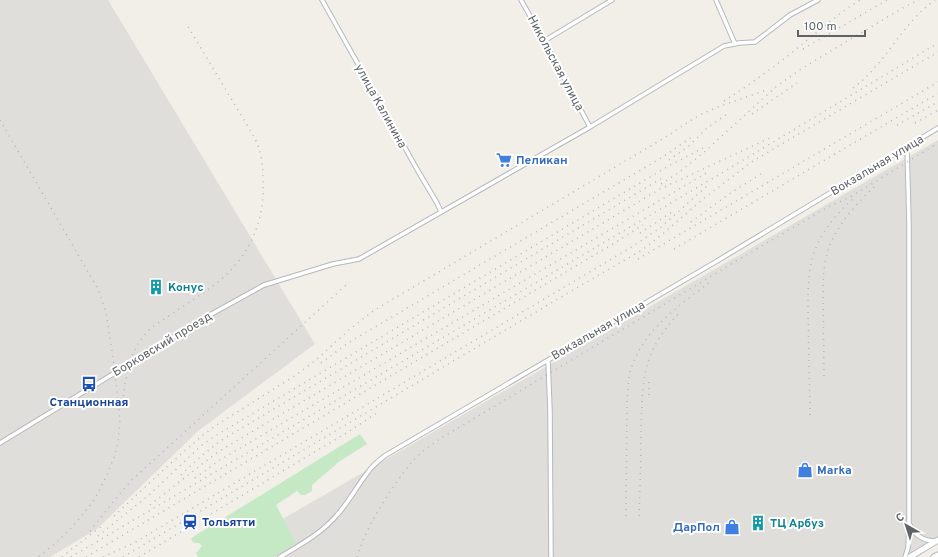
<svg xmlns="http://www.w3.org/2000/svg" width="938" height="557" font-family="Overpass,sans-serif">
<rect width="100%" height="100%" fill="#f1efe8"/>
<path fill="#e0deda" d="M0 0H108L315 344 198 431 97 529 50 557H0Z
M938 140V539L908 557H217Z"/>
<path fill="#c5e8c5" d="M360 434 367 444 340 461 312 485V491L305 495H301L297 491 276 505 296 543 274 557H198L196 553 202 546 199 543H194L191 539 193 537Z"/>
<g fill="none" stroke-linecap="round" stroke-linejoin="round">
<defs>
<path id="street" d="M322 0 418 171 437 203 441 212
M521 0 544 41 590 127
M716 0 735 44
M544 41 612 0
M548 360 550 411 551 557
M0 443 208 316 264 285 333 264 359 259 590 127 724 46 739 43 755 42 790 15 818 0
M910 525C914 535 924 541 935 541
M280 557C300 545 322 533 337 515 349 502 357 486 368 472 373 465 379 460 386 455L712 264 938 128
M905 557 908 548 909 520V222L907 147"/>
<path id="secondary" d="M910 557 938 540
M934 557 938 555"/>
</defs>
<use href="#street" stroke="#b5b8bc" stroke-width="5.5"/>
<use href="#secondary" stroke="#b6babf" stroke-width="7"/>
<use href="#street" stroke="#fff" stroke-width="3.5"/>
<use href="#secondary" stroke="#fff" stroke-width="5"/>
<path stroke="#b6b7b8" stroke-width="1.5" stroke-dasharray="1 5" stroke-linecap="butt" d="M803 49 887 0
M853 88C886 64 901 24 935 0
M724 101C752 83 780 63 806 41 824 27 840 12 860 0
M752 114 797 83
M0 120 98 289 106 312 113 357 120 420 118 443 114 457 107 475 101 487 94 500 84 513 71 528 58 541 38 557
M915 123 938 110
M897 125 938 102
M669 160 689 146 707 128 730 112
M661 184 678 173 702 154 777 86 804 67 906 6 919 0
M691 222 729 194 764 172
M640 233 672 212
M674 249 930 98 938 94
M638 259 938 82
M321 363 348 343 666 155 693 136
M824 376 823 284C823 273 825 261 828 251 835 227 857 203 875 186
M649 395V380
M122 408C125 384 127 357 143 337 145 334 148 331 151 328 165 318 180 309 194 299 206 291 218 283 228 273 254 247 265 215 263 179 263 169 262 158 259 149 258 144 255 139 253 135L187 25
M810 415 808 308C808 290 808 271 814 253 821 232 837 213 854 198
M181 475C195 461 209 449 225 438L664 177
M195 478 220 460 708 172
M150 505 215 454 228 446 660 189 770 138
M114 516 172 462 203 435 215 426 296 375 316 360 349 330 373 311 669 135C682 126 696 116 711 110 729 102 748 97 766 90
M626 516 627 402C628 391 628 379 631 369 643 330 680 305 710 282
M639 516C640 488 641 460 641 433 642 408 641 383 649 359 656 341 667 325 681 311
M90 531 122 491 132 480 346 285
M98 536 149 495 202 445 215 436 665 168 703 148
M76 546 102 526
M62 557 73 548
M71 557 720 174 938 43
M86 557 618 241 643 225
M103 557 134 543 630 248 660 228 707 186
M123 557 568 293 642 250 665 232 703 199 753 161 938 52
M139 557 348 432 380 411
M357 557C365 531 379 508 394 486 402 475 409 464 419 455 431 444 445 435 460 427L738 260 828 207 852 196 938 143"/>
</g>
<defs>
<symbol id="supermarket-bare" viewBox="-9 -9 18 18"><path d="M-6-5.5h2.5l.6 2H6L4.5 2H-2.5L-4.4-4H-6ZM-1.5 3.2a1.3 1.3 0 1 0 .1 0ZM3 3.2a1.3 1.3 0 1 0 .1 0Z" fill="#3f7fe0" stroke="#fff" stroke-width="2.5" paint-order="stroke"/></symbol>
<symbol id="building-bare" viewBox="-9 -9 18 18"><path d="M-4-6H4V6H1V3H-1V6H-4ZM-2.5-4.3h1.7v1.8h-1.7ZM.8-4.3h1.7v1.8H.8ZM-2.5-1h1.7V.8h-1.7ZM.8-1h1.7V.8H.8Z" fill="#0f9aa8" stroke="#fff" stroke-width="2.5" paint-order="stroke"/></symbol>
<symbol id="bus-bare" viewBox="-9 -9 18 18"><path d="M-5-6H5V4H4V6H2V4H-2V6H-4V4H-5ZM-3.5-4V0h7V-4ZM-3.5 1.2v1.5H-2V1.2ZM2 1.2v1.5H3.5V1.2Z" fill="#1a4fb4" stroke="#fff" stroke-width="2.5" paint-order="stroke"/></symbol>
<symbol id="shop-bare" viewBox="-9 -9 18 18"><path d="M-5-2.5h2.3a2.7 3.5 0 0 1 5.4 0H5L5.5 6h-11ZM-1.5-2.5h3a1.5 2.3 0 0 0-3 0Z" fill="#3f7fe0" stroke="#fff" stroke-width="2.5" paint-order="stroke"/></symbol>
<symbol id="station-bare" viewBox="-9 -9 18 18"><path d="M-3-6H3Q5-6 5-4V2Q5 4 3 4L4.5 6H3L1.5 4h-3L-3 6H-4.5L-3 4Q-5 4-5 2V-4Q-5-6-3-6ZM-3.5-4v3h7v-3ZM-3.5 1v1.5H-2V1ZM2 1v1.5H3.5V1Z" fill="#1a4fb4" stroke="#fff" stroke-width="2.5" paint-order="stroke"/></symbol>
</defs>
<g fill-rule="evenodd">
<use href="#supermarket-bare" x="493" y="149" width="22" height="22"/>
<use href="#building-bare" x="145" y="276" width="22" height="22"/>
<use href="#bus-bare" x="78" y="373" width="22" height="22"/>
<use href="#shop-bare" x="794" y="459" width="22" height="22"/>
<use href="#station-bare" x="179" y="511" width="22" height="22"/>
<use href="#building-bare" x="747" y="512" width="22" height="22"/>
<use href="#shop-bare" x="721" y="516" width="22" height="22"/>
</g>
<g text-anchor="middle" stroke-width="4" stroke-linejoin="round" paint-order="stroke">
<g font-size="12" fill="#5f6368" stroke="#fff">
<text transform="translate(556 63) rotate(62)" y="4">Никольская улица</text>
<text transform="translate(381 106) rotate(61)" y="4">улица Калинина</text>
<text transform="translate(877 165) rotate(-31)" y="4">Вокзальная улица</text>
<text transform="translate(598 330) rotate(-30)" y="4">Вокзальная улица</text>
<text transform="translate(162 344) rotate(-31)" y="4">Борковский проезд</text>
</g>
<g font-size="12" font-weight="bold" fill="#366cbe" stroke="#fff" text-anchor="start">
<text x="516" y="164">Пеликан</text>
<text x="817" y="474">Marka</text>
<text x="720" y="531" text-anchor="end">ДарПол</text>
</g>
<g font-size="12" font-weight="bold" fill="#0d838f" stroke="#fff" text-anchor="start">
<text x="168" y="291">Конус</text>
<text x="770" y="527">ТЦ Арбуз</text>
</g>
<g font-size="12" font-weight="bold" fill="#164399" stroke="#fff">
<text x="89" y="406">Станционная</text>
<text x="202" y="526" text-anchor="start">Тольятти</text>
</g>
</g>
<g transform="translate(906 525) rotate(321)" stroke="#ffffff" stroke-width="3" paint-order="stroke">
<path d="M0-3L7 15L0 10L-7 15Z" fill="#5f6368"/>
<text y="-6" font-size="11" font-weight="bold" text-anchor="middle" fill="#5f6368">С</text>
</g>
<path d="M798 30v6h67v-6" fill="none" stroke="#5f6368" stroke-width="2"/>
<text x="804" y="30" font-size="12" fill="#5f6368" stroke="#ffffff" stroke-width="3" paint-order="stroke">100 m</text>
</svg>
